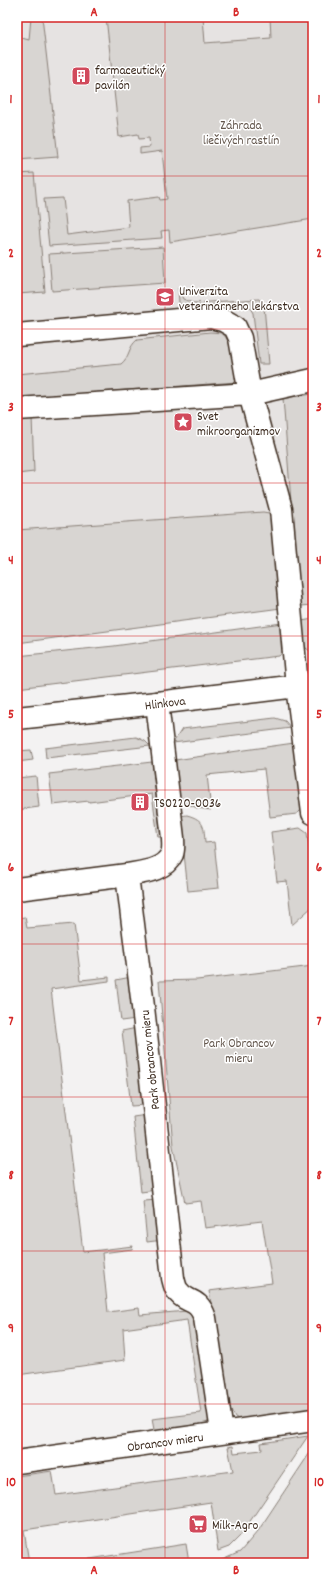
<svg xmlns="http://www.w3.org/2000/svg" width="330" height="1580" font-family="Dekko,sans-serif">
<rect width="100%" height="100%" fill="#f3f2f2"/>
<filter id="ink" filterUnits="userSpaceOnUse"><feTurbulence type="fractalNoise" baseFrequency=".025" numOctaves="2"/><feDisplacementMap in="SourceGraphic" scale="8" xChannelSelector="R" yChannelSelector="G"/><feConvolveMatrix kernelMatrix="1 2 1 2 8 2 1 2 1" color-interpolation-filters="sRGB"/></filter>
<g filter="url(#ink)">
<path fill="#e6e3e2" d="M17 17H313V577L17 611Z"/>
<path fill="#d8d5d2" stroke="#8a8078" d="M31 17H42L58 157 17 160V42L18 37 29 40Z
M106 17H203L205 43 271 38 270 17H313V219L170 242 169 230 161 231 162 238 49 246 44 199 63 198 67 235 129 227 127 201 159 197 160 200 167 199 162 151 140 154V148L150 147 149 138 139 139 138 134 119 137Z
M34 173 45 292 17 294V174Z
M163 247 165 283 52 291 49 254Z
M178 288 183 299 193 303 259 299 264 306 269 364H259L253 313 250 308 245 304 186 307 179 303Z
M210 332 222 333C233 342 235 369 237 382L17 398V374L121 364C130 357 128 347 137 340Z
M313 394V605L301 606 297 579 283 398Z
M32 417 34 472 17 474V418Z
M263 512 269 513 273 519 281 608 17 643V530Z
M313 619V651C300 651 302 631 302 621Z
M282 623C283 634 288 648 279 656L17 688V656L114 646Z
M275 718 285 721 291 728 173 743 182 729Z
M136 737 145 741 150 746 46 758 45 748Z
M294 743 303 808 297 814 270 817 264 769 207 775 211 810 197 808 179 800 175 760Z
M31 750 33 760 17 762V751Z
M152 762 161 837H158L152 794 89 802V801L53 805 49 774Z
M36 776 39 807 17 810V778Z
M187 815C205 820 204 827 205 843L214 842 219 888 188 891 180 816Z
M300 828 307 833 313 872V906L292 925 287 881 277 882 271 832Z
M25 917 27 928 74 924 81 980 109 977V981L51 989 83 1252 133 1246 132 1249 102 1253 108 1312 139 1308 140 1315 187 1311 192 1312 197 1316 212 1411 209 1420 203 1428 155 1435 152 1419 201 1413 187 1320 123 1329 125 1360 17 1375V918Z
M313 966V1414L241 1421 235 1417 228 1405 209 1291 272 1283 262 1221 205 1228 201 1201 185 1203 173 1146 159 981 197 980Z
M131 977 136 1019 121 1021 116 980Z
M137 1028 146 1105 131 1106 122 1031Z
M147 1115 156 1190 141 1192 133 1117Z
M158 1200 163 1240 147 1242 143 1201Z
M308 1436 240 1536 229 1547 218 1551 211 1502 24 1530 29 1563H17V1476L52 1471 56 1495 233 1471 228 1447 233 1446 234 1453 262 1450 261 1443Z
M313 1448V1563H220V1561L240 1552 258 1531Z
M186 1544 189 1563H64Z"/>
<g fill="none" stroke-linecap="round" stroke-linejoin="round">
<defs>
<path id="minor" d="M17 335 211 317 223 320 235 327 240 338 250 394 281 509 297 686 313 813
M17 409 250 394 313 380
M157 703 173 838C173 842 174 849 172 854 164 871 143 872 127 875L142 998 173 1278C174 1282 175 1287 177 1290 186 1305 197 1295 205 1318L222 1432
M17 889 127 875
M17 1462 313 1420"/>
<path id="major" d="M17 718 157 703 313 684"/>
</defs>
<use href="#minor" stroke="#3b2a1e" stroke-width="25"/>
<use href="#major" stroke="#3b2a1e" stroke-width="25"/>
<use href="#minor" stroke="#fff" stroke-width="22"/>
<use href="#major" stroke="#fff" stroke-width="22"/>
</g>
</g>
<path fill="none" stroke="#d62828" stroke-width="1" stroke-opacity="0.55" d="M165 17V1563M17 176H313M17 329H313M17 483H313M17 636H313M17 790H313M17 944H313M17 1097H313M17 1251H313M17 1404H313"/>
<defs>
<symbol id="building-square" viewBox="-11 -11 22 22"><rect x="-9" y="-9" width="18" height="18" rx="4" fill="#d1495b" stroke="#fff"/><path d="M-4-6H4V6H1V3H-1V6H-4ZM-2.5-4.3h1.7v1.8h-1.7ZM.8-4.3h1.7v1.8H.8ZM-2.5-1h1.7V.8h-1.7ZM.8-1h1.7V.8H.8Z" fill="#fff"/></symbol>
<symbol id="university-square" viewBox="-11 -11 22 22"><rect x="-9" y="-9" width="18" height="18" rx="4" fill="#d1495b" stroke="#fff"/><path d="M0-5L7-2L0 1L-7-2ZM-4 1L0 2.5L4 1V4Q0 6-4 4Z" fill="#fff"/></symbol>
<symbol id="sight-square" viewBox="-11 -11 22 22"><rect x="-9" y="-9" width="18" height="18" rx="4" fill="#d1495b" stroke="#fff"/><path d="M0-6L1.8-2.2L6-1.7L2.9 1.2L3.7 5.4L0 3.3L-3.7 5.4L-2.9 1.2L-6-1.7L-1.8-2.2Z" fill="#fff"/></symbol>
<symbol id="supermarket-square" viewBox="-11 -11 22 22"><rect x="-9" y="-9" width="18" height="18" rx="4" fill="#d1495b" stroke="#fff"/><path d="M-6-5.5h2.5l.6 2H6L4.5 2H-2.5L-4.4-4H-6ZM-1.5 3.2a1.3 1.3 0 1 0 .1 0ZM3 3.2a1.3 1.3 0 1 0 .1 0Z" fill="#fff"/></symbol>
</defs>
<g fill-rule="evenodd">
<use href="#building-square" x="70" y="65" width="22" height="22"/>
<use href="#university-square" x="154" y="286" width="22" height="22"/>
<use href="#sight-square" x="172" y="411" width="22" height="22"/>
<use href="#building-square" x="129" y="791" width="22" height="22"/>
<use href="#supermarket-square" x="187" y="1513" width="22" height="22"/>
</g>
<g text-anchor="middle" stroke-width="3" stroke-linejoin="round" paint-order="stroke">
<g font-size="13" fill="#3b2a1e" stroke="#fff" text-anchor="start">
<text x="95" y="74">farmaceutický<tspan x="95" dy="15">pavilón</tspan></text>
<text x="179" y="295">Univerzita<tspan x="179" dy="15">veterinárneho lekárstva</tspan></text>
<text x="197" y="420">Svet<tspan x="197" dy="15">mikroorganizmov</tspan></text>
<text x="154" y="807">TS0220-0036</text>
<text x="212" y="1529">Milk-Agro</text>
</g>
<g font-size="13" fill="#62554b" stroke="#fff">
<text x="241" y="129">Záhrada<tspan x="241" dy="15">liečivých rastlín</tspan></text>
<text x="239" y="1047">Park Obrancov<tspan x="239" dy="15">mieru</tspan></text>
</g>
<g font-size="13" fill="#3b2a1e" stroke="#fff">
<text transform="translate(165 702) rotate(-7)" y="5">Hlinkova</text>
<text transform="translate(149 1060) rotate(-96)" y="5">Park obrancov mieru</text>
<text transform="translate(165 1441) rotate(-8)" y="5">Obrancov mieru</text>
</g>
</g>
<rect width="330" height="1580" fill="none" stroke="#fff" stroke-width="44"/>
<rect x="22" y="22" width="286" height="1536" fill="none" stroke="#d62828" stroke-width="1.5"/>
<g font-size="13" text-anchor="middle" font-weight="bold" fill="#d62828">
<text x="94" y="16">A</text>
<text x="236" y="16">B</text>
<text x="11" y="103">1</text>
<text x="319" y="103">1</text>
<text x="11" y="257">2</text>
<text x="319" y="257">2</text>
<text x="11" y="411">3</text>
<text x="319" y="411">3</text>
<text x="11" y="564">4</text>
<text x="319" y="564">4</text>
<text x="11" y="718">5</text>
<text x="319" y="718">5</text>
<text x="11" y="871">6</text>
<text x="319" y="871">6</text>
<text x="11" y="1025">7</text>
<text x="319" y="1025">7</text>
<text x="11" y="1179">8</text>
<text x="319" y="1179">8</text>
<text x="11" y="1332">9</text>
<text x="319" y="1332">9</text>
<text x="11" y="1486">10</text>
<text x="319" y="1486">10</text>
<text x="94" y="1574">A</text>
<text x="236" y="1574">B</text>
</g>
</svg>
